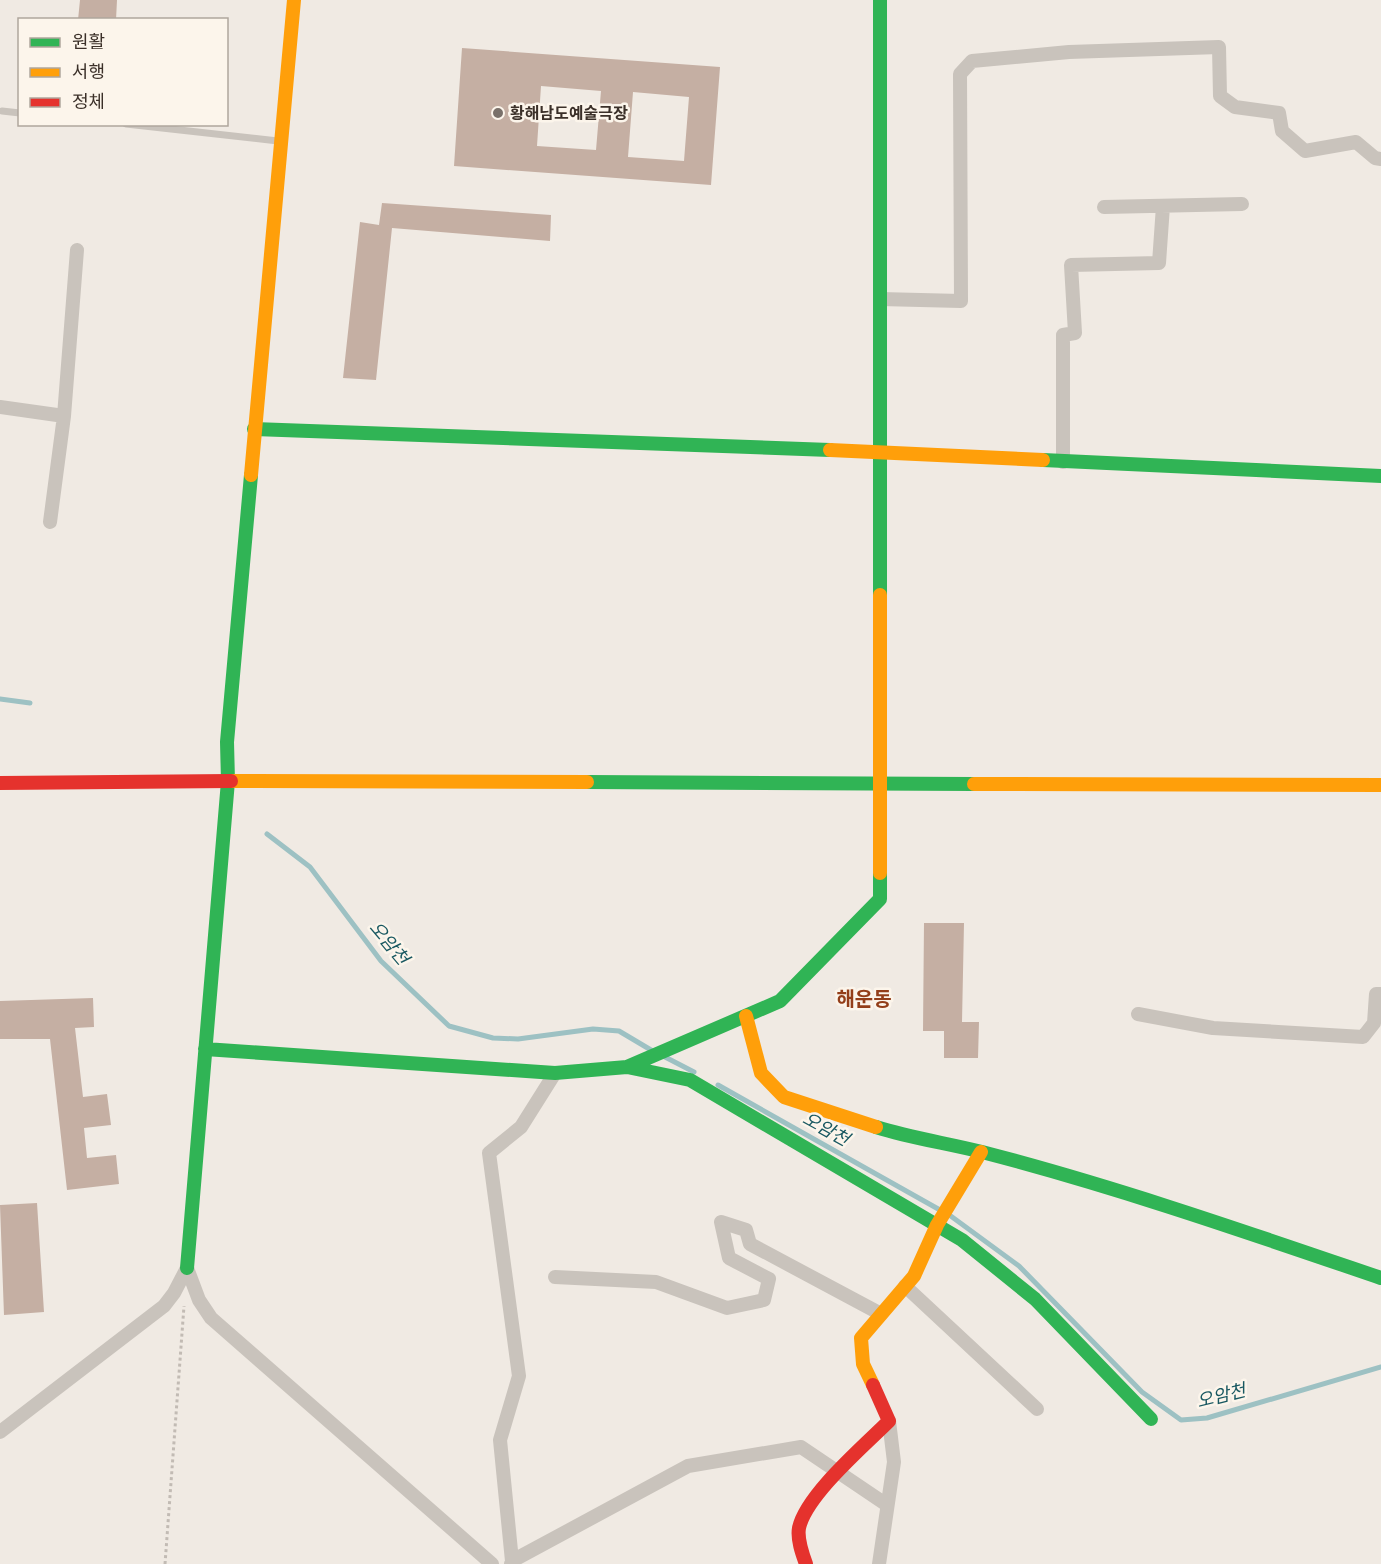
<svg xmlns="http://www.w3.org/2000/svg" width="1381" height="1564" font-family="'Alegreya Sans','Noto Sans KR',sans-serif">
<rect width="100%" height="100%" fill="#f0eae3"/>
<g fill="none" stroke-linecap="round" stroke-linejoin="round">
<path stroke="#9dc1c3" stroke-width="5" d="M0 699 30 703
M267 834 310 867 381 961 449 1026 493 1038 518 1039 593 1029 619 1031 651 1050
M665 1057 694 1072
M718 1085 940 1210
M948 1214 1019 1266 1142 1392 1181 1420 1207 1418 1381 1367"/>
</g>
<path fill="#c5afa3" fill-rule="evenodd" d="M80 0H117L116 20H78Z
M462 48 720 67 711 185 454 166ZM541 86 601 91 596 150 537 146ZM633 92 689 97 684 161 628 157Z
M382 203 551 215 550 241 392 228 376 380 343 378 360 222 379 225Z
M924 923H964L962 1022H979L978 1058H944V1031H923Z
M93 998 94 1027 75 1028 83 1097 107 1094 111 1125 84 1128 87 1158 116 1155 119 1184 67 1190 50 1039H0V1001Z
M37 1203 44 1312 4 1315 0 1205Z"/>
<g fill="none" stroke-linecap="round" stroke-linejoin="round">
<path stroke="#c2bbb4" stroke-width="3" stroke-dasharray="3 3" stroke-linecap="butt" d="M165 1564 184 1306"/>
<path stroke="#c9c3bc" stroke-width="7" d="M2 111 20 113
M126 124 278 141"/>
<path stroke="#c9c3bc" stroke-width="14" d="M1104 207 1242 204
M880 299 961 301 960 74 972 61 1069 52 1219 47 1220 96 1235 107 1279 113 1282 131 1305 151 1356 142 1375 158 1381 159
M0 407 64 416
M1063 462V335L1075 333 1071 265 1159 263 1163 206
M50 522 64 416 77 250
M1138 1014 1213 1028 1363 1037 1374 1023 1376 994H1381
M187 1268 199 1300 211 1318 492 1564
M555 1277 656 1282 727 1308 764 1300 769 1279 729 1258 721 1222 746 1230 750 1244 881 1314
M905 1286 1037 1409
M0 1432 164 1306 174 1293 187 1268
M512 1561 500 1440 519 1376 489 1153 521 1127 555 1073
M511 1564 512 1561 688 1466 801 1447 887 1505
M879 1564 894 1462 889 1421"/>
<path stroke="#30b455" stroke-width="14" d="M880 0V595
M254 429 830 450
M1043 460 1381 476
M587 782 974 784
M205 1049 555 1073 627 1067 780 1001 880 899V873
M627 1067 690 1080 962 1240 1035 1299 1151 1419
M876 1127C911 1138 946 1143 982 1152 1117 1187 1249 1233 1381 1278
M187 1268 228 781 227 742 251 475"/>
<path stroke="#ff9f0a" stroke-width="14" d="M830 450 1043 460
M251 475 294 0
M880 595V873
M231 781 587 782
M974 784 1381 785
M746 1016 761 1073 784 1097 876 1127
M873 1385 863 1364 861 1338 914 1276 937 1225 981 1152"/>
<path stroke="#e5322d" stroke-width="14" d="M0 783 231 781
M806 1564C802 1553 797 1539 799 1528 806 1495 865 1445 889 1421L873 1385"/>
</g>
<circle fill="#7a716a" stroke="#fcf5eb" stroke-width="2" cx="498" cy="113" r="6"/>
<g text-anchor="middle" stroke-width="5" stroke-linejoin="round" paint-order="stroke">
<g font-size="16" font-weight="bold" fill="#3b3029" stroke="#fcf5eb" text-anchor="start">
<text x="510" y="119">황해남도예술극장</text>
</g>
<g font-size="18" font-style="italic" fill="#195861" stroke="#fcf5eb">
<text transform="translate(389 943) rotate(50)" y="6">오암천</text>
<text transform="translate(826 1129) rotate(29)" y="6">오암천</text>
<text transform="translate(1221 1396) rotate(-14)" y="6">오암천</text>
</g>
<g font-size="20" font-weight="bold" fill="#933e19" stroke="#fcf5eb">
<text x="864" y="1006">해운동</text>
</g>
</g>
<rect x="18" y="18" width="210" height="108" fill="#fcf5eb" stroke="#afa69d" stroke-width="1.5"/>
<rect x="30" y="38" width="30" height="9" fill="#30b455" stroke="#afa69d" stroke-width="1.5"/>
<text x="72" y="48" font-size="18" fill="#3b3029">원활</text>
<rect x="30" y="68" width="30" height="9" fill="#ff9f0a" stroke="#afa69d" stroke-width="1.5"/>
<text x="72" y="78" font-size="18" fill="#3b3029">서행</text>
<rect x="30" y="98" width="30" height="9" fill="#e5322d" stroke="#afa69d" stroke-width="1.5"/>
<text x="72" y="108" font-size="18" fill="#3b3029">정체</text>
</svg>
